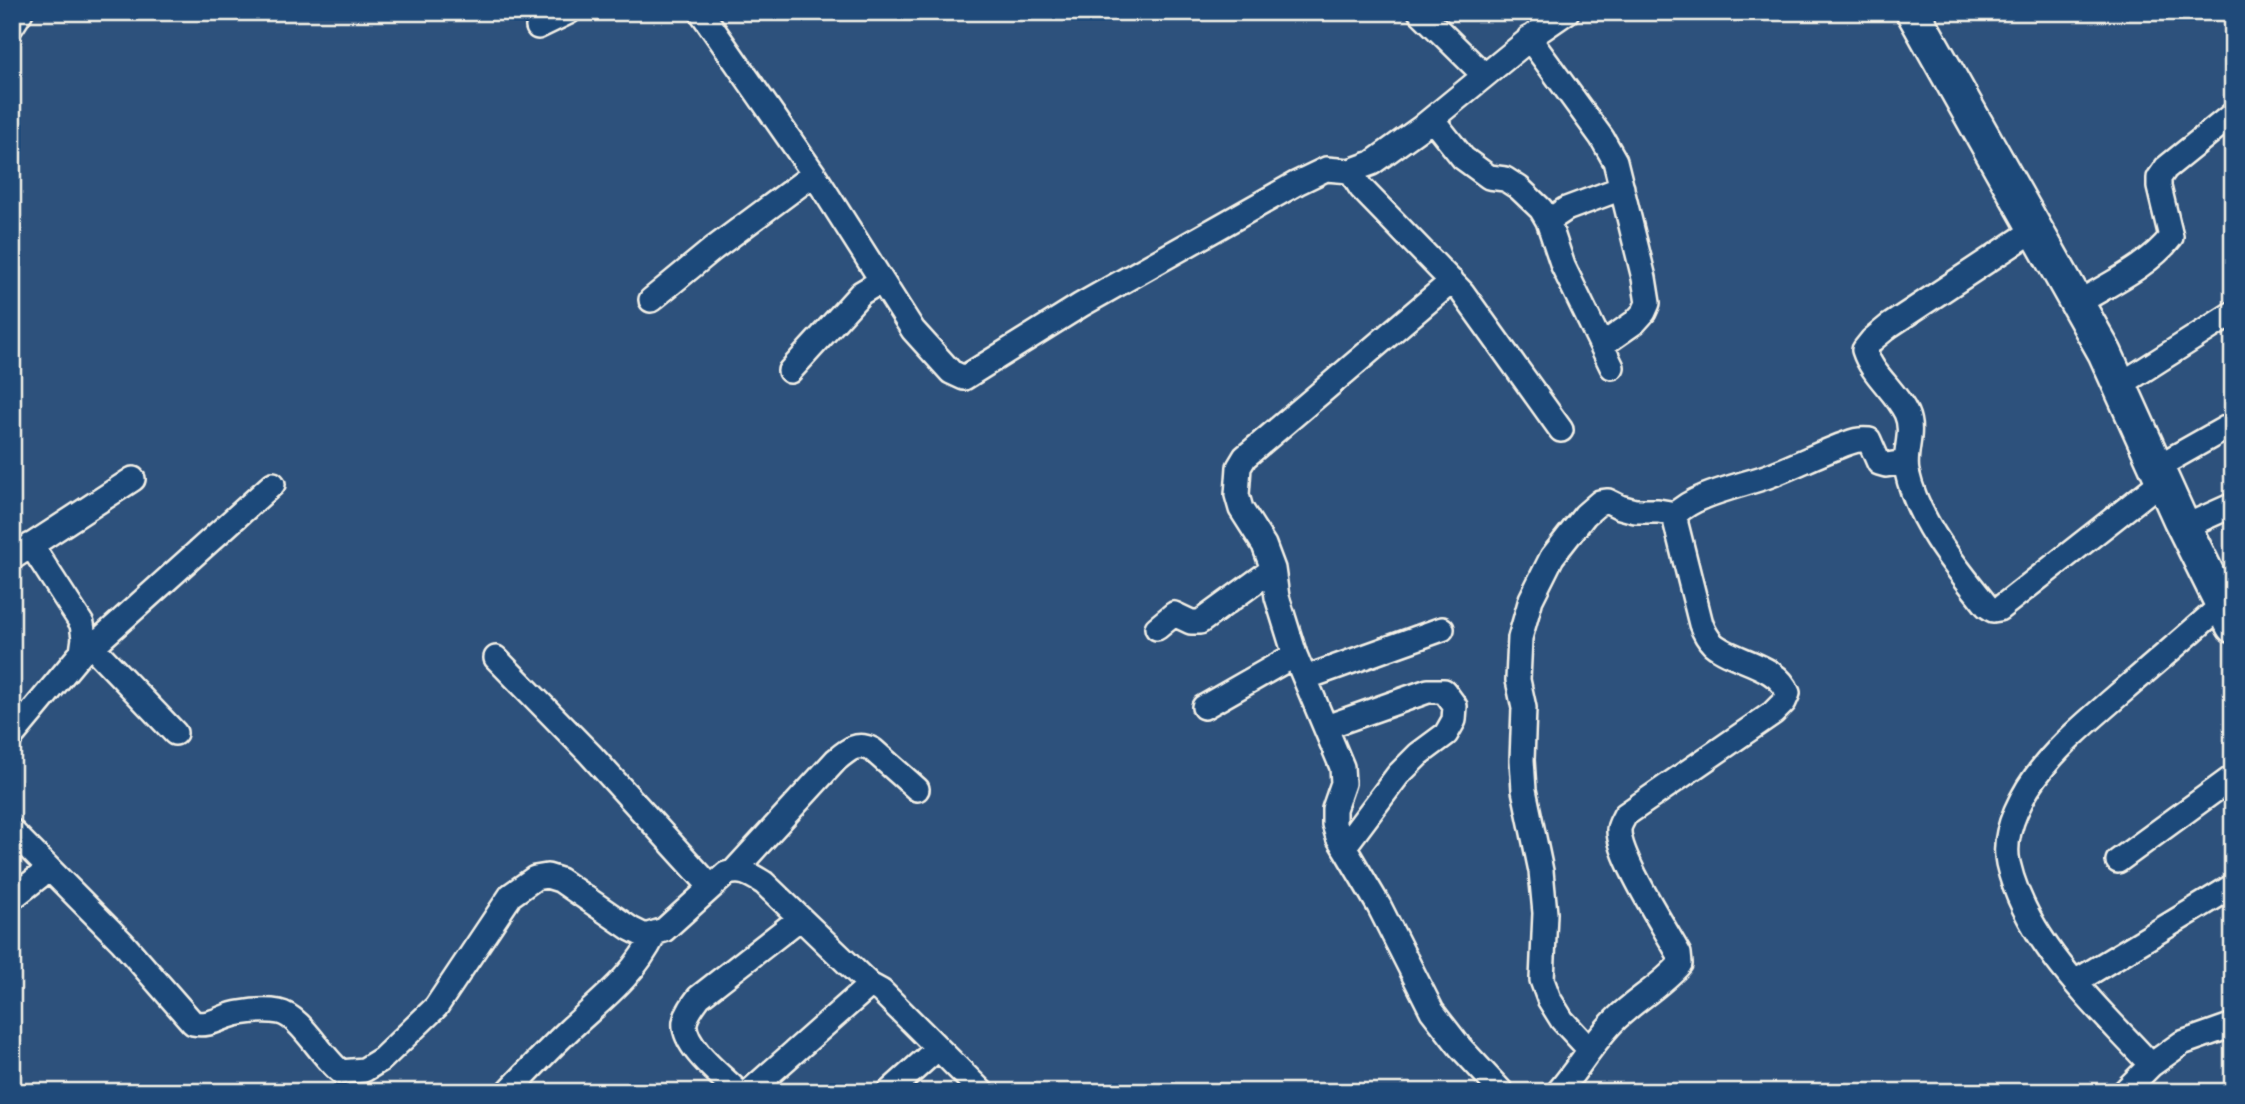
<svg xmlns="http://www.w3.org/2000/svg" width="2245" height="1104" font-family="Kalam,sans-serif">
<rect width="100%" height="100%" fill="#2d517c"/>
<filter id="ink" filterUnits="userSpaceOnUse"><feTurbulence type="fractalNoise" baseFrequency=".0143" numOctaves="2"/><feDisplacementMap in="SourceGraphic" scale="14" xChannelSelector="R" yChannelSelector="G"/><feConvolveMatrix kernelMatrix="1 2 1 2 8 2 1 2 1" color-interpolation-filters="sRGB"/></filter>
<g filter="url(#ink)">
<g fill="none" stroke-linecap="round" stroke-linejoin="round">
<defs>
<path id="minor" d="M701 12 814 174 913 330 951 372 964 378 1081 305 1297 183 1326 169 1350 171 1372 163 1422 127 1538 32 1567 12
M1420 12 1484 75
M12 26 21 12
M538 27 569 12
M1529 38 1602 138 1615 161 1644 278 1648 303 1644 312 1635 322 1602 345
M1432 119 1463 158 1489 177 1505 179 1519 188 1541 209 1548 221 1563 266 1612 367
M1350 171 1361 188 1462 292 1561 430
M1548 221 1566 209 1622 188
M2034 230 1889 326 1872 340 1864 350C1872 375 1895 390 1906 413 1915 433 1903 452 1907 472 1918 522 1956 567 1987 606L1993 610 1999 609 2163 480
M1452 281 1245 457 1239 467 1237 495 1241 509 1264 545 1273 569 1277 597 1295 655 1342 767 1343 783 1334 809V824L1338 837 1379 906 1432 1011 1460 1047 1502 1092
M651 300 713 249 814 174
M2078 303C2109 284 2149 266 2171 237L2159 187V178L2166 168 2233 114
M790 371 861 293 881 281
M2120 385 2233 313
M2157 467 2233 424
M2184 527 2233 505
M12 558 133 479
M1157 628 1174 614 1191 622H1200L1273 569
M84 638 175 733
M93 646 273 484
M496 658 590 754 711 887
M1305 678 1442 629
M1204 707 1295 655
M1326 727 1428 691H1444L1455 706 1454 720 1446 734 1419 754 1398 775 1344 847
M12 736 82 652 84 638 82 624 31 545
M12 831 122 942 193 1023C212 1027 223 1015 240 1013 252 1011 268 1010 279 1012 301 1016 322 1058 341 1072L364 1070 382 1059 436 1007 511 895 535 878 547 876 560 880 631 929 645 936 664 930 726 874C741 868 751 875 764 883L870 985 881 991 982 1092
M2118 861 2233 777
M735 870 836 760C849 749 857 742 873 750L917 789
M12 898 49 869
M2075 982 2233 886
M1589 1049 1562 1020 1549 999 1542 980 1545 913 1541 871 1524 790 1522 760 1524 708 1518 680 1520 638 1531 599 1552 557 1585 515 1600 502 1608 501 1620 507 1635 511H1658L1676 514
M2151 1065C2098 1007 2026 943 2008 863 2001 831 2024 790 2044 766 2065 740 2092 718 2117 696 2152 666 2187 636 2222 605
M508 1092C528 1071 548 1050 569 1030 602 999 633 977 654 935
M738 1092C722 1076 682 1046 685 1022 687 1013 693 1005 699 997L799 919
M749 1092 870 985
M889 1092 938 1048
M1558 1092C1579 1068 1594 1040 1617 1018 1637 999 1662 985 1680 964L1679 954C1665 928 1618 856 1619 830 1619 825 1623 820 1625 815L1773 713 1784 702 1788 693C1777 664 1734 662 1713 644 1707 638 1704 632 1701 624L1676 524V514C1694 494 1745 485 1771 475 1797 465 1822 452 1848 443 1855 440 1861 439 1869 440L1879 463 1886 465 1906 462
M2124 1092 2151 1065 2182 1043 2233 1025"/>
<path id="highway" d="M1913 12 2105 353 2180 519 2233 626"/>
</defs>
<use href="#minor" stroke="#f4f1e8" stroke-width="28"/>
<use href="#highway" stroke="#f4f1e8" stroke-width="38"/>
<use href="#minor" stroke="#1f4a7a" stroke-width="23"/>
<use href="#highway" stroke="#1f4a7a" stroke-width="33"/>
</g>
</g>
<rect width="2245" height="1104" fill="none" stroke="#1f4a7a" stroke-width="42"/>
<rect x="21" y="21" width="2203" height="1062" fill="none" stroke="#f4f1e8" stroke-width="2.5" filter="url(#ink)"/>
</svg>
